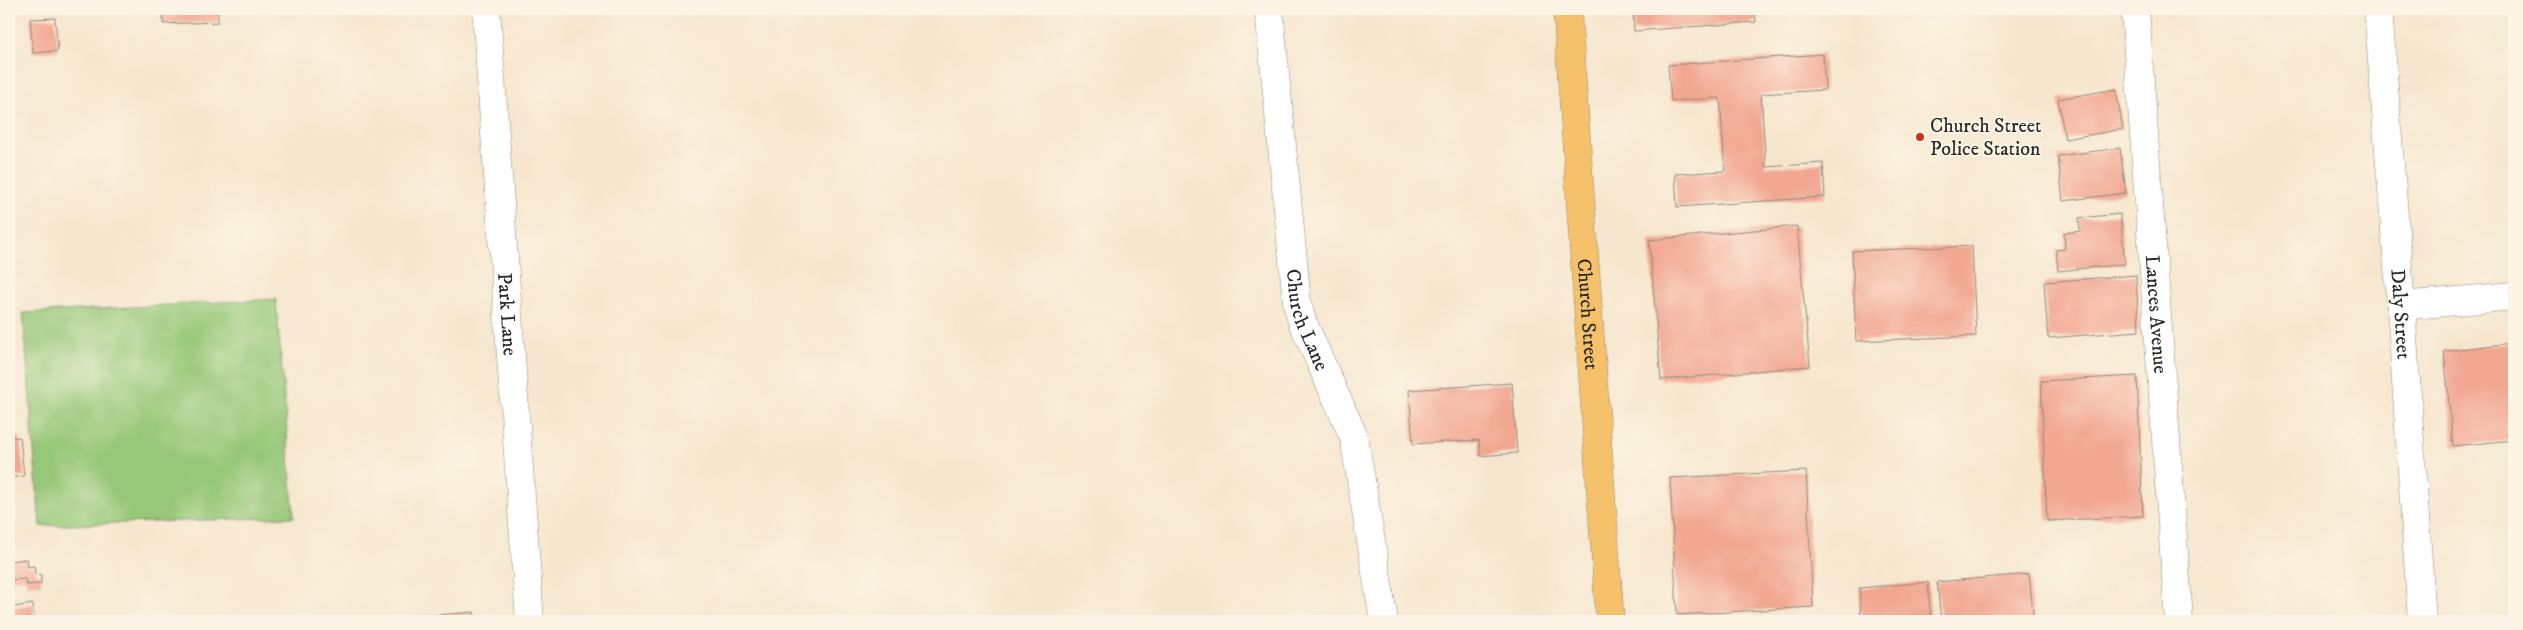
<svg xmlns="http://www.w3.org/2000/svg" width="2523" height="630" font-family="'IM FELL DW Pica',serif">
<rect width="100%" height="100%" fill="#fcf5e5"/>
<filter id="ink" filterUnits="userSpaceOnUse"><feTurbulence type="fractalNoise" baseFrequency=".02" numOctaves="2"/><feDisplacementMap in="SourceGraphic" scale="10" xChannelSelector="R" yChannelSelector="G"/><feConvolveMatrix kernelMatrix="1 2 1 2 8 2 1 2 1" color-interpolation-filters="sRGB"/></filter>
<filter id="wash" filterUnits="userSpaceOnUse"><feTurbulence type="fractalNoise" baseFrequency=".0096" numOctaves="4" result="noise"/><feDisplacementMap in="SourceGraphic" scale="20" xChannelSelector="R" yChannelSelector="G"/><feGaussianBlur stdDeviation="1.12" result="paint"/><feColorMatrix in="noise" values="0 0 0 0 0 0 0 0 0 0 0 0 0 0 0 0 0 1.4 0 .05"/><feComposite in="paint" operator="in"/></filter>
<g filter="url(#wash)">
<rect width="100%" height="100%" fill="#f6e6cd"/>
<path fill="#97c878" stroke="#617a52" d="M276 299 294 517 40 526 23 313Z"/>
<g id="blocks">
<path fill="#f2a791" d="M163 9H218V22L163 24Z
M1633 9H1755L1756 22 1634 31Z
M55 18 58 51 33 53 30 19Z
M1823 54 1825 90 1761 94 1766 167 1823 163 1825 197 1677 207 1675 174 1725 171 1720 98 1671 101 1668 65Z
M2116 89 2123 129 2065 139 2058 99Z
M2120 148 2126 193 2063 201 2058 156Z
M2120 214 2125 264 2058 271 2056 250 2065 249 2064 233 2080 231 2079 218Z
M1797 226 1810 366 1661 380 1649 240Z
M1972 246 1976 336 1856 341 1852 251Z
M2136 275 2139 331 2048 338 2044 282Z
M2512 343 2514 440 2453 446 2444 351Z
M2137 376 2143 516 2047 521 2041 381Z
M1512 383 1517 453 1480 456 1479 440 1413 444 1409 390Z
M20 437 24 476 9 478V438Z
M1806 471 1813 607 1677 615 1670 478Z
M27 559 28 567 34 566 35 574 41 575V584L27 585 25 579 9 580V561Z
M2029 574 2034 621H1941L1937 582Z
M1928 582 1931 621H1861L1859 588Z
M33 604 34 621H9V608Z
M474 612 475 621H374V620Z"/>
</g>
</g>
<g filter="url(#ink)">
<use href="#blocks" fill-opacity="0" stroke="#90887c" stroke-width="1"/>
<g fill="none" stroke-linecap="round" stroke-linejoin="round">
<defs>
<g id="minor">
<path id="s1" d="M486 9 530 621"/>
<path id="s2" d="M1269 9 1297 303 1302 321 1354 437 1384 621"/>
<path id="s3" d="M2135 9 2179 621"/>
<path id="s4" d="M2378 9 2401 306 2422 621"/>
<path d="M2401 306 2514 296"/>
</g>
<g id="major">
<path id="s5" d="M1567 9 1610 621"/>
</g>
</defs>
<use href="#minor" stroke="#90887c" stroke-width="29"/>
<use href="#major" stroke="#90887c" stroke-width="29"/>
<use href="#minor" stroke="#fff" stroke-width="28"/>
<use href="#major" stroke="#f5c16b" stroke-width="28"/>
</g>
</g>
<circle fill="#c8321e" stroke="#fcf5e5" stroke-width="2" cx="1920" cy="137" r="5"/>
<g text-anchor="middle" stroke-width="4" stroke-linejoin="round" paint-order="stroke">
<g font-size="20" fill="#2b2b2b" stroke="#fcf5e5" text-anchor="start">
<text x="1930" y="132">Church Street<tspan x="1930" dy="23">Police Station</tspan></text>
</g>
<g font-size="20" fill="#2b2b2b" stroke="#fcf5e5">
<text dy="7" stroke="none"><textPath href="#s1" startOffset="306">Park Lane</textPath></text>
<text dy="7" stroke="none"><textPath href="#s5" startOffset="306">Church Street</textPath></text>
<text dy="7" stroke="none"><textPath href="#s3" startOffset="306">Lances Avenue</textPath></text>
<text dy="7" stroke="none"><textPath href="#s4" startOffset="306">Daly Street</textPath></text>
<text dy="7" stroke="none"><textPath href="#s2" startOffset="314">Church Lane</textPath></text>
</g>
</g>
<rect width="2523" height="630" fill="none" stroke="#fcf5e5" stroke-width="30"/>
</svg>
